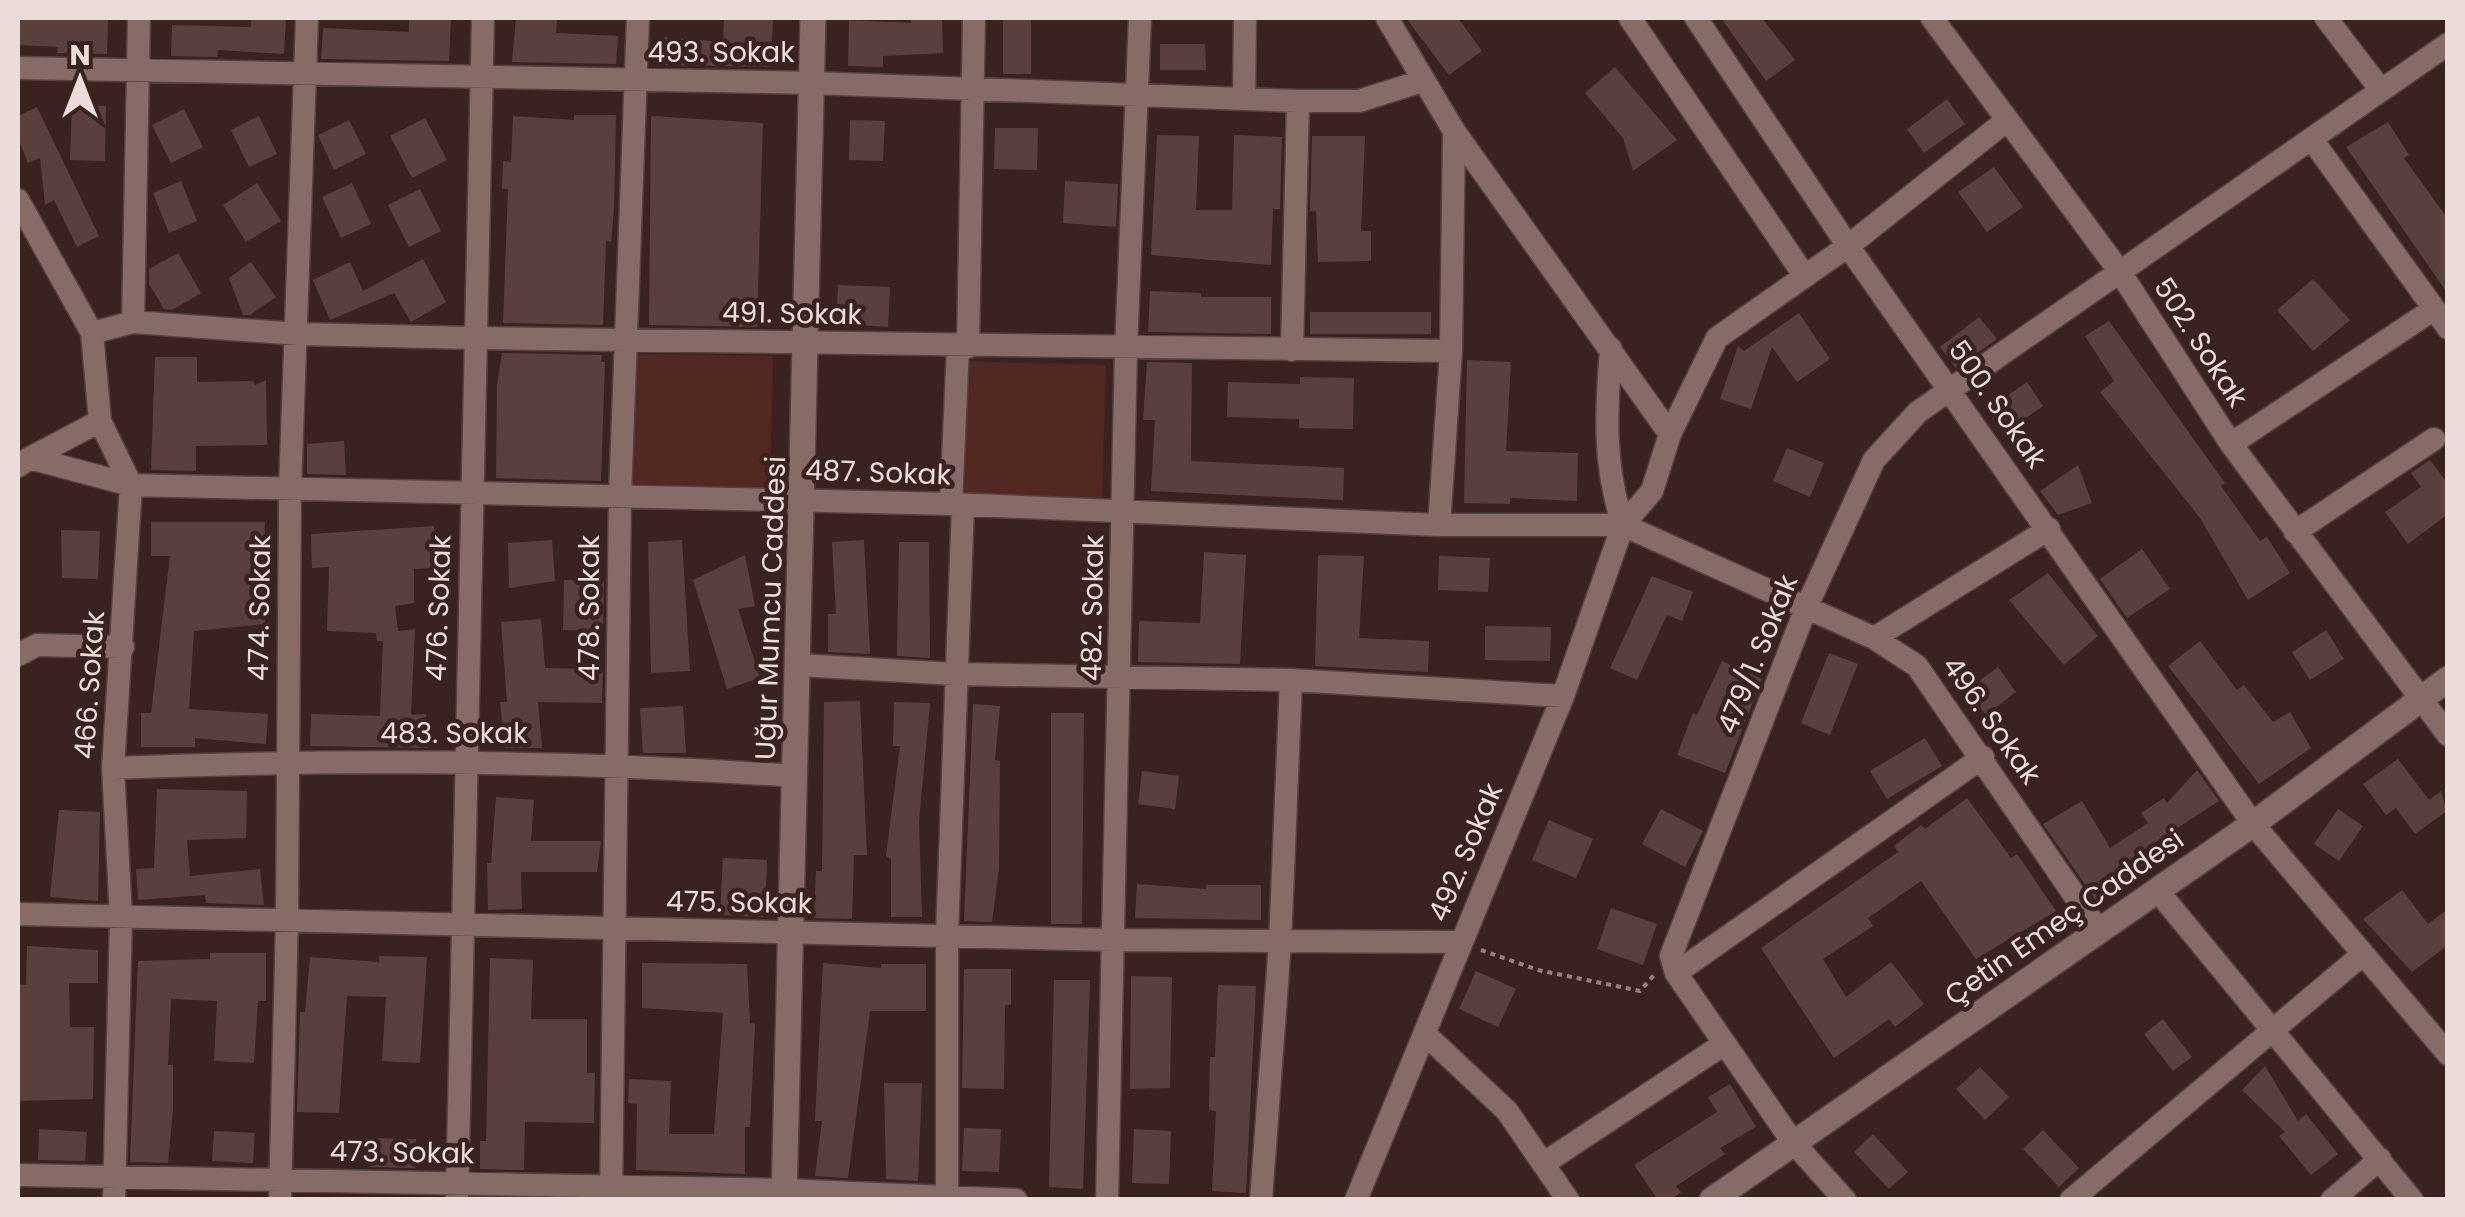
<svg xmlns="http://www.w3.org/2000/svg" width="2465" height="1217" font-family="Poppins,sans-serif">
<rect width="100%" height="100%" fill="#3a231f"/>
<path fill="#512822" d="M630 354 773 356 770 490 627 487Z
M964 361 1106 365 1102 499 960 495Z"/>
<path fill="#59403c" d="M18 18H108L107 54 57 53 58 47 18 45Z
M251 18H286L284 54 218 50 217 57 171 56 172 25 251 27Z
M409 18H451L449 61 321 59 323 28 409 32Z
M516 18H557L556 33 618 36 616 64 512 62Z
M724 18H773L771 67 662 65 664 37 723 42Z
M910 18H942L943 53 883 56V67L848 66 849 20 911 23Z
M1003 18H1031V74H1003Z
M1406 18H1458L1482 51 1449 75Z
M1721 18H1762L1795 60 1766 81Z
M1160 44H1205L1206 70H1160Z
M1615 67 1677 140 1633 171 1623 138 1585 93Z
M1947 99 1965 124 1924 153 1907 129Z
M72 105 106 106 105 161 70 160Z
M37 107 99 236 77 247 54 200 45 205 40 158 28 163 18 138V116Z
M184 109 203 147 171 163 152 125Z
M574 115H616L614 209 611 242 606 241 603 325 503 323 508 189H502L503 161 511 162 513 116 574 120Z
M259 116 277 154 249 167 231 130Z
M651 116 763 123 757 327 649 325Z
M425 118 447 160 412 178 390 136Z
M349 120 366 154 334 170 318 135Z
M850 120 885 121 883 161 849 160Z
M2388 122 2409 155 2404 158 2448 219V294L2346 147Z
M995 128H1038L1037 170 994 169Z
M1157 135 1199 136 1196 210H1232L1234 135 1282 137 1280 209H1273L1271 265 1151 255Z
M1312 136H1365L1361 231H1371V261L1318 262 1316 211H1310Z
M1994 167 2023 207 1987 232 1958 192Z
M181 181 197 221 169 233 153 193Z
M1065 181 1118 184 1116 227 1063 223Z
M257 183 281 221 246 242 223 205Z
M352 183 371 224 341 238 322 197Z
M420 189 441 231 409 247 388 205Z
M178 253 201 293 172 310 164 309 149 284V269Z
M423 259 446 302 411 322 394 293 330 320 313 280 350 262 363 291Z
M251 262 276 297 250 315H243L229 278Z
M2313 279 2350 320 2313 351 2277 310Z
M838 285 890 287 888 327 836 324Z
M1150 291 1201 293V297H1271V334L1148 332Z
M1310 312H1431V334H1310Z
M1799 313 1830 359 1797 382 1772 347 1751 409 1720 399 1738 346 1744 351Z
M1979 317 1997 339 1956 368 1940 347Z
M2109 321 2225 483 2221 486 2260 541 2267 537 2290 573 2248 600 2200 518 2100 392 2114 381 2085 336Z
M502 353 602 355 601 362H605L601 481 496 478 497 385Z
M155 357H197V382L253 381 255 385 266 380 267 445 196 446V471L151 470Z
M1467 360 1511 362 1506 451 1578 453 1577 501 1510 498V504L1464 503Z
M1147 362 1192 363 1191 461 1344 468 1343 500 1151 491 1155 420H1143Z
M1300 377 1354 378 1353 429 1299 428V419L1227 417 1228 382 1300 384Z
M2027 382 2043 406 2003 434 1987 410Z
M344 441 346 475 307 474V444Z
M1787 448 1824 463 1810 497 1773 481Z
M2430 460 2448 484V514L2408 544 2385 512 2421 487 2411 473Z
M2078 465 2092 503 2058 515 2040 491Z
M151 522H265L264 568H260L265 624 194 631 189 709 268 714 266 744 195 738V747H141V713H151L170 556H151Z
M434 526 436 568 414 569V603L395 606 398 631 415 629 411 715 426 714 428 748 310 746 311 714 380 716 383 641H377L376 633 327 631 329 567 312 568 311 534Z
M61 530 100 531 98 579 62 578Z
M552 540 555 581 509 588 508 543Z
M682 540 690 671 651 673 648 542Z
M864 540 870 654 828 652V614H836L832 542Z
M899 542H929L930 658 897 656Z
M2142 549 2170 589 2127 618 2100 579Z
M1204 552 1246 555 1240 664 1138 662 1139 621 1200 623Z
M745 555 755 606 738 609 760 678 727 689 693 580Z
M1318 555 1364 556 1359 638 1429 641 1428 672 1315 666Z
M1439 556 1490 558 1488 592 1438 590Z
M2048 573 2098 636 2064 665 2009 600Z
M1652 576 1693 592 1682 621 1667 615 1637 680 1610 668Z
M564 580 604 581 603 631 563 630Z
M541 619 545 668 603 669 602 703 538 702 542 748H505L500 702H507L501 622Z
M1485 626 1551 627 1550 661 1485 660Z
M2326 630 2344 659 2310 680 2292 652Z
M2200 641 2237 690 2244 685 2273 722 2290 712 2311 748 2259 784 2168 666Z
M1829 653 1858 664 1830 735 1801 723Z
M1722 661 1762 679 1725 773 1677 755 1693 713 1697 715Z
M1998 667 2016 692 1986 715 1967 690Z
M860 701 867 855H854L852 919 814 918 816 871H822L824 702Z
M894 702 930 703 919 821 922 917H891V859L886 856 900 746H893Z
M973 704 1000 706 995 760 1000 761 999 869 992 922 964 921Z
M683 706 686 753H643L640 708Z
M1051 713H1084L1082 924H1051Z
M1925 738 1942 766 1887 799 1870 771Z
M2398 759 2429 800 2441 791 2447 811 2415 834 2396 808 2386 815 2363 784Z
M2197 770 2219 801 2145 849 2152 859 2096 900 2043 824 2082 801 2110 848 2148 823 2141 813 2164 798 2167 803Z
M1142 771 1179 776 1175 809 1138 804Z
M157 789 247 791 246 838 187 840 190 876 260 869 264 905 206 903 205 895 138 900 136 869 154 868Z
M496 797 534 800 531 841H601L597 872H521L522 909 488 910 487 863H491Z
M1967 798 2011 858 2017 854 2056 911 1976 959 1921 881 1868 918 1873 926 1823 959 1846 997 1891 962 1924 1004 1895 1027 1889 1019 1834 1058 1761 948 1898 852 1894 846 1921 825 1925 829Z
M1661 809 1703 831 1685 867 1642 844Z
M2338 809 2363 826 2339 861 2314 844Z
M59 810 100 812 98 901 50 897Z
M1549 820 1593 839 1576 878 1532 860Z
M723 858 767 860 765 917 720 915Z
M1137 884 1206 889V885H1261V920L1135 918Z
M2402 890 2428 924 2448 909V945L2412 972 2363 919Z
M1611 908 1657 924 1643 965 1597 949Z
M27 946 98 950V983H69L70 1027H94L93 1099 18 1101V984L26 985Z
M210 953H266V1001H258L254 1063 214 1061 217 1001 171 999 168 1065H173V1109L168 1163 130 1162 138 961 210 959Z
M379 956 427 957 420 1063 382 1061 386 997 347 996 339 1113 297 1112 300 1012H305L310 957 379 962Z
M490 958 533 960 531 1019H587V1073H595L594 1123 525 1122 524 1170 480 1169V1141H486Z
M642 963 747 964 750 1023 755 1024 750 1127H745V1174L636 1170 637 1104 628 1103 629 1079 671 1081 669 1134H714L723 1013 642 1008Z
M823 963 881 968V964H926V1011H870L848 1178 815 1176 822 1121H815Z
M964 969H1011V1005H1005L1004 1089 962 1088Z
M1476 971 1516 989 1498 1027 1459 1009Z
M1131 976 1172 977 1170 1088 1130 1089Z
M1054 980H1090L1083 1189 1049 1187Z
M1218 985 1256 986 1246 1193 1212 1191 1216 1111 1209 1110 1210 1057H1215Z
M2163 1019 2192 1057 2173 1071 2144 1034Z
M2265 1066 2298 1121 2306 1114 2338 1154 2311 1175 2279 1136 2285 1132 2242 1090Z
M1980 1067 2009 1097 1985 1120 1956 1089Z
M884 1083H922L918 1181 886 1179Z
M1730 1084 1756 1127 1720 1148 1725 1154 1676 1186 1681 1192 1671 1200H1658L1634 1165 1717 1112 1708 1097Z
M964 1128 1001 1129 999 1172 962 1171Z
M39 1129 87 1132 85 1161 38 1160Z
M1134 1129 1171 1131 1169 1184 1132 1183Z
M2043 1130 2079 1168 2059 1187 2023 1149Z
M214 1131 255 1133 253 1163 212 1161Z
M1873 1134 1908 1172 1889 1189 1854 1152Z
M370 1138 416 1139 415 1168 370 1167Z"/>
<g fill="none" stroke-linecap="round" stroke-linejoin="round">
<defs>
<path id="minor" d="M1387 18 1454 131 1670 434
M1630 18 1804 275
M1696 18 1848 246 2253 824 2448 1054
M1932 18 2120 272 2231 444 2448 735
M2326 18 2381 90
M18 68 812 83 1298 101H1359L1422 81
M1244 99 1245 18
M2313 141 2448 328
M18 200 92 333 100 421 131 485 113 768 121 917 114 1200
M133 322 139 18
M92 333 133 322 298 334 474 338 1451 351
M968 347 974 18
M1611 349C1606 412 1603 464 1623 525
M1292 350 1298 101
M2231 444 2434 309
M30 458 100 421
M18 466 30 458 131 485 951 504 1439 525H1623L1874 638 1917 666 2099 931
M951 504 958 347
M1439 525 1451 351 1454 131
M2295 532 2434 439
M1874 638 2049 529
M18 655 37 645 123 647
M799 665 955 674 1291 680 1563 696
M113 768C341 759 568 760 795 776
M2157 890 2412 1200
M18 914 1114 940 1459 942
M1676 973 1983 757
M1426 1035 1507 1111 1568 1200
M1543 1164 1724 1044
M18 1175 785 1190 1016 1200
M947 1198V936L963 505
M280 1200 287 919 290 489 307 18
M457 1200 483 18
M611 1200 620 496 638 18
M1107 1200 1126 348 1140 18
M1261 1200 1280 943 1291 680
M1356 1200 1563 696 1623 525 1652 491 1670 434 1717 338 1848 246 2006 121
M1845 1200 1792 1141 1676 973 1671 956 1806 608 1874 460 1918 412 2448 44
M2071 1200 2362 955
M2332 1200 2380 1159"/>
<path id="tertiary" d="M784 1200 813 18
M1712 1200 2253 824 2448 679"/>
</defs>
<use href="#minor" stroke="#55413f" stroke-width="25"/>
<use href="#tertiary" stroke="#55413f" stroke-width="28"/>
<path stroke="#94817e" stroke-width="4" stroke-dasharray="5 5" stroke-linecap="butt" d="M1481 950 1538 970 1640 991 1654 975"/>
<use href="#minor" stroke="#866b66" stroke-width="22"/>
<use href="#tertiary" stroke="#866b66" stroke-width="25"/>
</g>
<g text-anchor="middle" stroke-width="9" stroke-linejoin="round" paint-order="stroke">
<g font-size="28" fill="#ebdbd9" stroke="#3a231f">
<text x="721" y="62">493. Sokak</text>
<text transform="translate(792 313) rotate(1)" y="10">491. Sokak</text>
<text transform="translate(2201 342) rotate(57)" y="10">502. Sokak</text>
<text transform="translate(1998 404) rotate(55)" y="10">500. Sokak</text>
<text transform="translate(878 472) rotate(2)" y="10">487. Sokak</text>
<text transform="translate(259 608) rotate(-89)" y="10">474. Sokak</text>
<text transform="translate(438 608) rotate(-88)" y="10">476. Sokak</text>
<text transform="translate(589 608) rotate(-90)" y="10">478. Sokak</text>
<text transform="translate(770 608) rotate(-88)" y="10">Uğur Mumcu Caddesi</text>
<text transform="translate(1092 608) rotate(-89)" y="10">482. Sokak</text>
<text transform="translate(1757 654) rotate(-68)" y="10">479/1. Sokak</text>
<text transform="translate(89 685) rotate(-86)" y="10">466. Sokak</text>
<text transform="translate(1992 720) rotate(55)" y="10">496. Sokak</text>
<text x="454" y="743">483. Sokak</text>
<text transform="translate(1465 852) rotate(-67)" y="10">492. Sokak</text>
<text transform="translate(739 902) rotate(1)" y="10">475. Sokak</text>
<text transform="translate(2064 917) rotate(-35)" y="10">Çetin Emeç Caddesi</text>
<text transform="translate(402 1152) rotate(1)" y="10">473. Sokak</text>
</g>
</g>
<rect width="2465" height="1217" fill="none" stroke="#ebdbd9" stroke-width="40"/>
<g transform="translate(80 80)" stroke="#3a231f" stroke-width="8" paint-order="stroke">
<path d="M0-8L18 38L0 25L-18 38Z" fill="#ebdbd9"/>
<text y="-15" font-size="28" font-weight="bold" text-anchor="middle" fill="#ebdbd9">N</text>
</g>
</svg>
